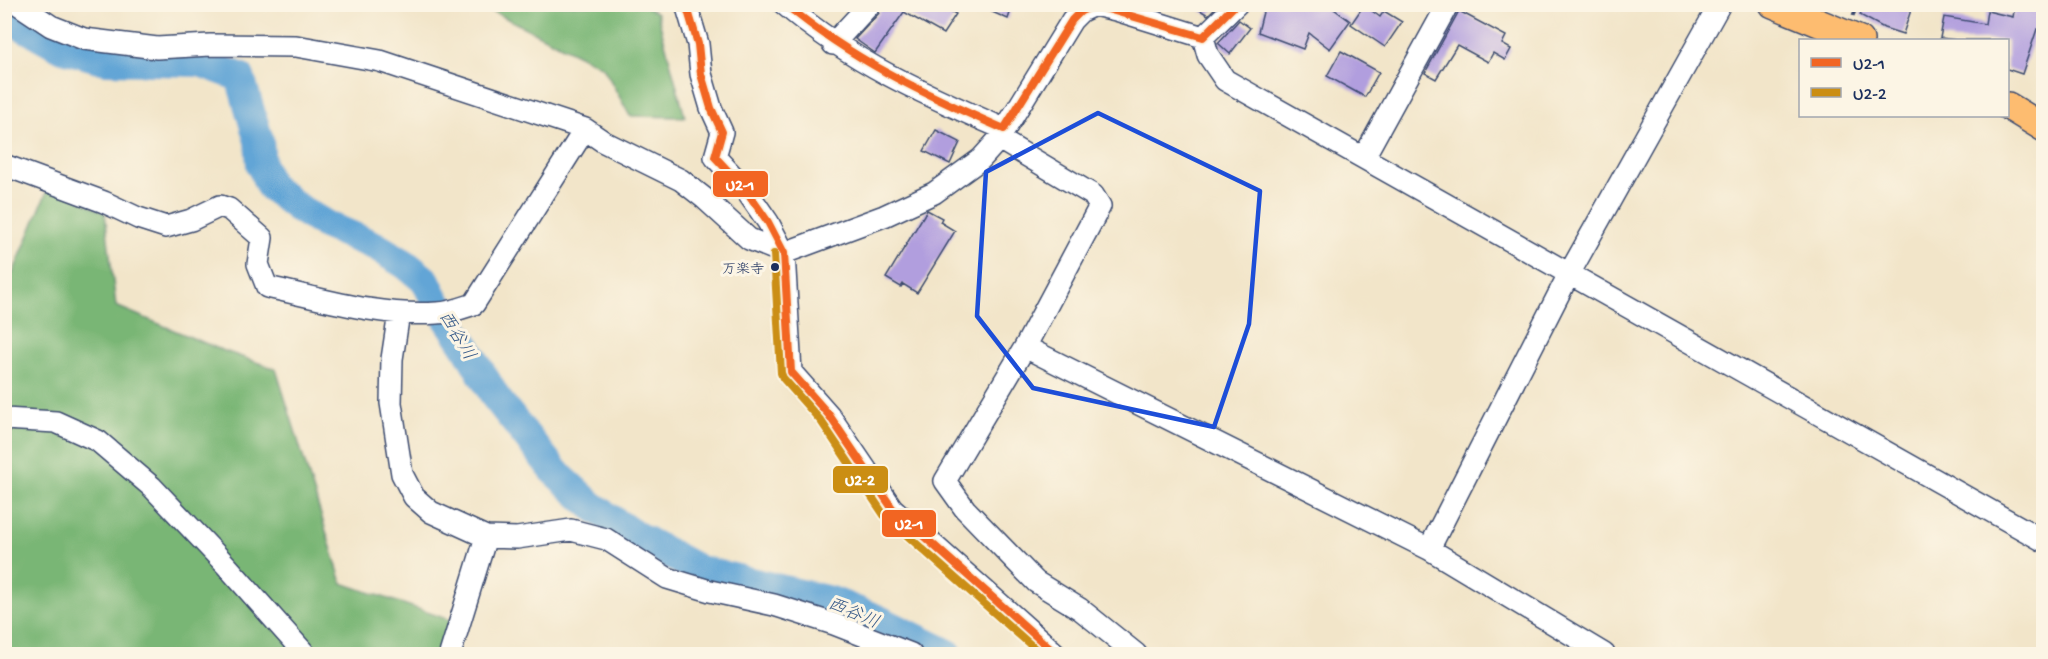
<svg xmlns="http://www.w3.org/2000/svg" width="2048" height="659" font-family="'Gochi Hand','Klee One',sans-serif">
<rect width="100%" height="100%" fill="#fcf5e5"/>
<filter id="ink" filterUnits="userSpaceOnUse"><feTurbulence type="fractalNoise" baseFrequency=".0167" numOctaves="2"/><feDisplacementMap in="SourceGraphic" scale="12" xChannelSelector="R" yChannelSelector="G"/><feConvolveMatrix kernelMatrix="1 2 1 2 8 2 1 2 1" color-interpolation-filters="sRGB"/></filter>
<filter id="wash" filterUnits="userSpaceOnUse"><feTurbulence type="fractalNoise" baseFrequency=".008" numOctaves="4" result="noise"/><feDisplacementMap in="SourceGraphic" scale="24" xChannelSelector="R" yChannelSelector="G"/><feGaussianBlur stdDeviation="1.35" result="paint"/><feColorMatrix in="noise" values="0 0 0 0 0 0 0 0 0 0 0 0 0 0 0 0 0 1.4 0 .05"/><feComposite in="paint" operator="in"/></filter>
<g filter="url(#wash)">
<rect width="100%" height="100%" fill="#f2e5c9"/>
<path fill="#79b675" stroke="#4a726a" stroke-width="1.5" d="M480 5H643L657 13 685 117 630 116 603 67Z
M50 184 105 213 116 306 219 349 276 369 342 583 456 622 448 654H5V276L13 273Z"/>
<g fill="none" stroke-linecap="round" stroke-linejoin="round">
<path stroke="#62a5d6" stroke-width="30" d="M4 16 63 48 106 60 200 62 240 77 259 141 261 165 270 186 298 208 326 225 373 245 405 264 426 281 434 298 467 348 496 398 556 473 591 505 631 533 699 570 831 601 877 619 948 654"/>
</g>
<g id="blocks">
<path fill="#b19ede" d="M882 4H938L956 14 943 34 904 12 875 53 855 39 879 13Z
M974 4H1013L1008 19Z
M1190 4H1215L1217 6 1208 15Z
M1265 4H1327L1350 21 1330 49 1309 33 1303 49 1258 32Z
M1864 4H1913L1903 34 1884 28 1860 15Z
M1364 5 1380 17 1384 11 1402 22 1385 47 1351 24Z
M2015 6 2043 11V31L2037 29 2022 74 2007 69V40H1957L1940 38 1944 17 1985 24 1987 11 2013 17Z
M1459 11 1506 36 1502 44 1511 49 1505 60 1493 53 1488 62 1457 45 1436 79 1425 73Z
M1239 20 1250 28 1230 54 1218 43Z
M1341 51 1379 72 1365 97 1327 76Z
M936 130 960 142 950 164 924 151Z
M927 210 942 218 940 222 955 231 917 293 903 284 901 287 886 278Z"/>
</g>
</g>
<g filter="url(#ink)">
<use href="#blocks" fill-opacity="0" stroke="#3b4a6e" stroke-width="1.5"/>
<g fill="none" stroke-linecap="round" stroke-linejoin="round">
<defs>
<path id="minor" d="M18 4 51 26 84 39 157 48 210 45 296 46 380 61 585 129 604 142 681 180 704 198 749 239 784 253 884 216 934 193 981 159 999 139 1072 20 1081 11 1094 5 1116 10 1203 37
M686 4 698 44 701 74 711 108 722 132 715 157 745 189 768 222 784 253 791 372 829 415 892 508 1056 654
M784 4C851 62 924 94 1004 129
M1203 37 1208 55 1225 80 2044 541
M1203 37 1237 4
M833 44 870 4
M999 139 1093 195 1100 206 1025 347 945 481 965 509 1036 582 1080 609 1136 654
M1364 157 1448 4
M4 165 104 202 138 218 166 227 191 220 220 206 229 209 262 238 258 264 267 287C323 299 379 317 437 313 449 313 462 308 474 304L585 129
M399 313 392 359 391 403 402 474 414 497 431 512 486 537 517 538 571 530 606 539 667 578 710 591 774 605 834 624 911 654
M1025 347 1429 549 1604 654
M4 419 56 422 98 441 152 487 226 565 305 654
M1429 549 1569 274 1720 4
M450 654 486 537"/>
<path id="major" d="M1773 4 1860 40
M2008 106 2044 128"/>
</defs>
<use href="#minor" stroke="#3b4a6e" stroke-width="24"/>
<use href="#major" stroke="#3b4a6e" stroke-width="30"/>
<path stroke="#3b4a6e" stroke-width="3" stroke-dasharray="4.5 4.5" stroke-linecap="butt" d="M1853 16 1858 4"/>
<use href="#minor" stroke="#fff" stroke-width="21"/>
<use href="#major" stroke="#fdbc70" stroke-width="27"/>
<defs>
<path id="bus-1" d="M686 4 698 44 701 74 711 108 722 132 715 157 745 189 768 222 784 253 791 372 829 415 892 508 1056 654
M785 4C851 59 926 95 1004 129L1072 20 1081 11 1094 5 1203 37 1236 4"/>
<path id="bus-2" d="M774 254 781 373 783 378 821 421 884 515 1041 654"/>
</defs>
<use href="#bus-1" stroke="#fcf5e5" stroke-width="12"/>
<use href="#bus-2" stroke="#fcf5e5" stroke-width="12"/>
<use href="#bus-1" stroke="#f26522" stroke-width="8"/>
<use href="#bus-2" stroke="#cb8e13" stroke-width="8"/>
</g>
</g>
<path fill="none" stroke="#1d4ed8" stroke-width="4.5" stroke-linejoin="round" d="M1098 113 1260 191 1249 324 1214 427 1033 388 977 316 986 172Z"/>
<circle fill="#1b2f5e" stroke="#fcf5e5" stroke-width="2" cx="775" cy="267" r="5"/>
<g text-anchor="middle" stroke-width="6" stroke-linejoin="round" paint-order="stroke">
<g font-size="14" fill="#1b2f5e" stroke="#fcf5e5" text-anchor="end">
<text x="764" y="273">万楽寺</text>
</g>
<g font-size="18" font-style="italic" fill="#345888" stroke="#fcf5e5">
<text transform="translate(458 335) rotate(59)" y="6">西谷川</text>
<text transform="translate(854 612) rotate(23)" y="6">西谷川</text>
</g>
</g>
<g stroke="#fcf5e5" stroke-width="2">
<rect x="712" y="170" width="57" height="28" rx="6" fill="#f26522"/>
<rect x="832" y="465" width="57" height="29" rx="6" fill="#cb8e13"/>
<rect x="881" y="509" width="56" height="29" rx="6" fill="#f26522"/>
</g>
<g font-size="16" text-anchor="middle" font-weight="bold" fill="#fff">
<text x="740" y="190">U2-1</text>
<text x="860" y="485">U2-2</text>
<text x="909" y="529">U2-1</text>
</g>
<rect width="2048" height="659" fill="none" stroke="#fcf5e5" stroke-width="24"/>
<rect x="1799" y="39" width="210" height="78" fill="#fcf5e5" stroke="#a2a6af" stroke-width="1.5"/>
<rect x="1811" y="58" width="30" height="9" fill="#f26522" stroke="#a2a6af" stroke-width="1.5"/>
<text x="1853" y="69" font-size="18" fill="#1b2f5e">U2-1</text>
<rect x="1811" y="88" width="30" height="9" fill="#cb8e13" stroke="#a2a6af" stroke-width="1.5"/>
<text x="1853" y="99" font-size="18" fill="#1b2f5e">U2-2</text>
</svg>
